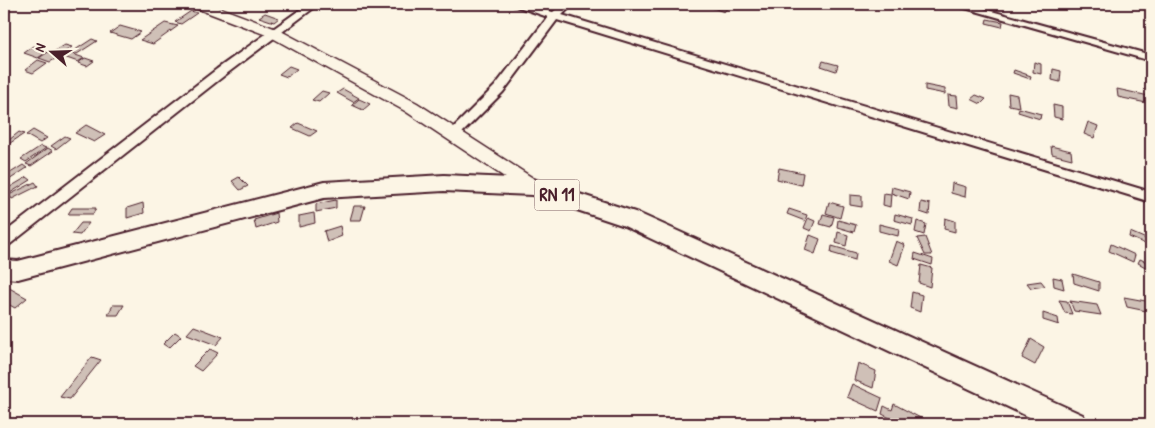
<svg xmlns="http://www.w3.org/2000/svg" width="1155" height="428" font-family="'Patrick Hand',sans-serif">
<rect width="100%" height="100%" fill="#fcf5e5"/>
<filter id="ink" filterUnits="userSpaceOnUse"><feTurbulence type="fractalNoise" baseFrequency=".02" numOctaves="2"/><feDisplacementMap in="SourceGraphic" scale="10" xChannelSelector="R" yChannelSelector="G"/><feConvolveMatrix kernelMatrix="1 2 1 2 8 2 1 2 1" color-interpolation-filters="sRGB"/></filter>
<g filter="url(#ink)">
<path fill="#cfc0b7" stroke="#4a1f2b" d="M717 4H721L729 6 724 12 713 8Z
M776 4H786L792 5 789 10 774 6Z
M191 11 197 13 181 24 175 22Z
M265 13 279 18 274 22 259 17Z
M987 19 1003 22 1002 27 986 23Z
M165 23 178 26 153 44 140 40Z
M120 26 141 32 131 39 110 33Z
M92 39 97 41 77 54 72 52Z
M65 45 72 47 63 53 55 51Z
M34 46 47 52 38 58 24 53Z
M48 52 60 56 50 62 39 58Z
M70 53 84 58 78 62 64 57Z
M85 58 94 61 87 66 78 63Z
M38 60 47 63 33 73 25 70Z
M823 61 838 65 836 71 821 66Z
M1034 62 1041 64V74L1033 72Z
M289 66 297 69 287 77 279 74Z
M1053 69 1061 71 1060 82 1052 80Z
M1014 70 1031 76 1030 79 1013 73Z
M925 85 945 89V94L925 90Z
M343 89 359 98 353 102 337 93Z
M1117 89 1149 96 1151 104 1118 97Z
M322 91 329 93 319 102 312 100Z
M1008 93 1017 95 1019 107 1009 105Z
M948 95 957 96 958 108 949 106Z
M976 95 986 99 981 104 971 99Z
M359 99 370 104 363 110 352 105Z
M1053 105 1062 107V119L1054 117Z
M1019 108 1041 114 1040 119 1018 112Z
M1088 122 1098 126 1094 138 1084 134Z
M298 123 317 131 310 136 292 128Z
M86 125 105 135 94 142 75 133Z
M33 130 47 138 40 143 26 135Z
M19 132 24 134 7 145 4 144Z
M65 136 70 138 56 149 51 146Z
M41 146 46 148 26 162 21 159Z
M1051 146 1071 151 1072 159 1052 154Z
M48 148 53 151 31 166 26 164Z
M23 165 27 168 6 182 4 180V177Z
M779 168 803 173 801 185 777 179Z
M27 177 31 180 10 193 5 190Z
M239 177 248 186 240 190 232 181Z
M35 182 38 186 12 199 9 195Z
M952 183 966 187 965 197 951 193Z
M892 187 910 192 909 199 891 193Z
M884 193 891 194 890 207 883 205Z
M850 195 862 196V207L850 205Z
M336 200V208L316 212V204Z
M829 202 843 206 840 218 826 213Z
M921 202 930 204 929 215 920 212Z
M143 203 144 213 127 218V208Z
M354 206H365L361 220H350Z
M72 208H96L93 214H68Z
M789 209 807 215 805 221 787 214Z
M276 213 277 222 256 229 254 220Z
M314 213 315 223 299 227V216Z
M823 214 834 217 831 227 820 224Z
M895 214 913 219 912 225 894 220Z
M808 218 815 221 811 231 804 228Z
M945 218 955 221V232L944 229Z
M838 220 856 225 854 232 837 227Z
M917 221 926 224 924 235 915 232Z
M81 223H89L80 235 72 234Z
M879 224 899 229 898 236 879 231Z
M340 226 342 236 327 242 324 231Z
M838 232 848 235 846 246 836 243Z
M1130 232 1151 241 1150 246 1129 237Z
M810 235 820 239 815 254 805 250Z
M925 237 932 255H925L917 238Z
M896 241 905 245 898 265 889 261Z
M1111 244 1135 255 1133 262 1109 251Z
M832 246 856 253 855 260 831 253Z
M915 253 933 259 932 265 914 259Z
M1140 259 1151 264V270L1138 263Z
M921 265 932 268 930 287 919 283Z
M1073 274 1099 282V291L1074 283Z
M1053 277 1062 279 1064 289 1054 286Z
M1041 281 1045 286 1031 288 1027 283Z
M4 285 27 298 15 308 4 302Z
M912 292 922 295 920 312 910 308Z
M1124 297 1151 302V312L1127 307Z
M1059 300 1067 301 1072 314 1065 313Z
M1070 301 1097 305 1101 315 1074 311Z
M113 305H124L118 315H108Z
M1043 313 1058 318 1059 325 1043 320Z
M194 326 223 337 216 345 187 334Z
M175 332 181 336 169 348 163 344Z
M1031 339 1044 347 1035 365 1022 358Z
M210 349 218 353 201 371 193 366Z
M92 357 101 360 70 399 60 397Z
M858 363 876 371 873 388 854 380Z
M852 384 882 398 878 411 847 397Z
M894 404 926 421 925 424H902L882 414 884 406 892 410Z"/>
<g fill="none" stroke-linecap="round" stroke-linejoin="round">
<defs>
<path id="street" d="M308 4H319L225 75 9 245 4 247V233L217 69Z
M510 4H525L553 12 562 4H573L562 15 1151 192V202L557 20 503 92 457 138H449L447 135 449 132 495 86 548 17Z
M951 4H966L1151 55V61Z"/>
<path id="secondary" d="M191 4H210L279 30 417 103 539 182 542 187 539 192 533 194 527 192 405 111 269 36 193 7Z"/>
<path id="primary" d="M444 175 533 179 638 213 1083 415 1086 424H1044L622 225 532 195 444 191 324 198 18 279 4 278V260L18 261 324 182Z"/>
</defs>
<use href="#street" stroke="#4a1f2b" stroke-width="4"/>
<use href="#secondary" stroke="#4a1f2b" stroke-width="3"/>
<use href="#primary" stroke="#4a1f2b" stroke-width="4"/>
<use href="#street" fill="#fcf5e5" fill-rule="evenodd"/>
<use href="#secondary" fill="#fcf5e5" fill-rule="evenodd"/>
<use href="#primary" fill="#fcf5e5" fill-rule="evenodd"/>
</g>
</g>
<g text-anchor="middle" stroke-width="4" stroke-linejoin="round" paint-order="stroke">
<rect fill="#fcf5e5" stroke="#7f5f63" stroke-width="1" x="534.5" y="179.5" width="45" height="31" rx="4"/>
<g font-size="18" font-weight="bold" fill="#4a1f2b">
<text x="557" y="201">RN 11</text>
</g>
</g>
<rect width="1155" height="428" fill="none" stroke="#fcf5e5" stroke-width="20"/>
<rect x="10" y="10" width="1135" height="408" fill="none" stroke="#4a1f2b" stroke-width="2" filter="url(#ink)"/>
<g transform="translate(52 52) rotate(290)" stroke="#fcf5e5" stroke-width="4" paint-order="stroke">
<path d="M0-4L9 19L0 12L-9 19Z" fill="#4a1f2b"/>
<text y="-8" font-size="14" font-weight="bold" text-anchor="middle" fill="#4a1f2b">N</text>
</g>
</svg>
